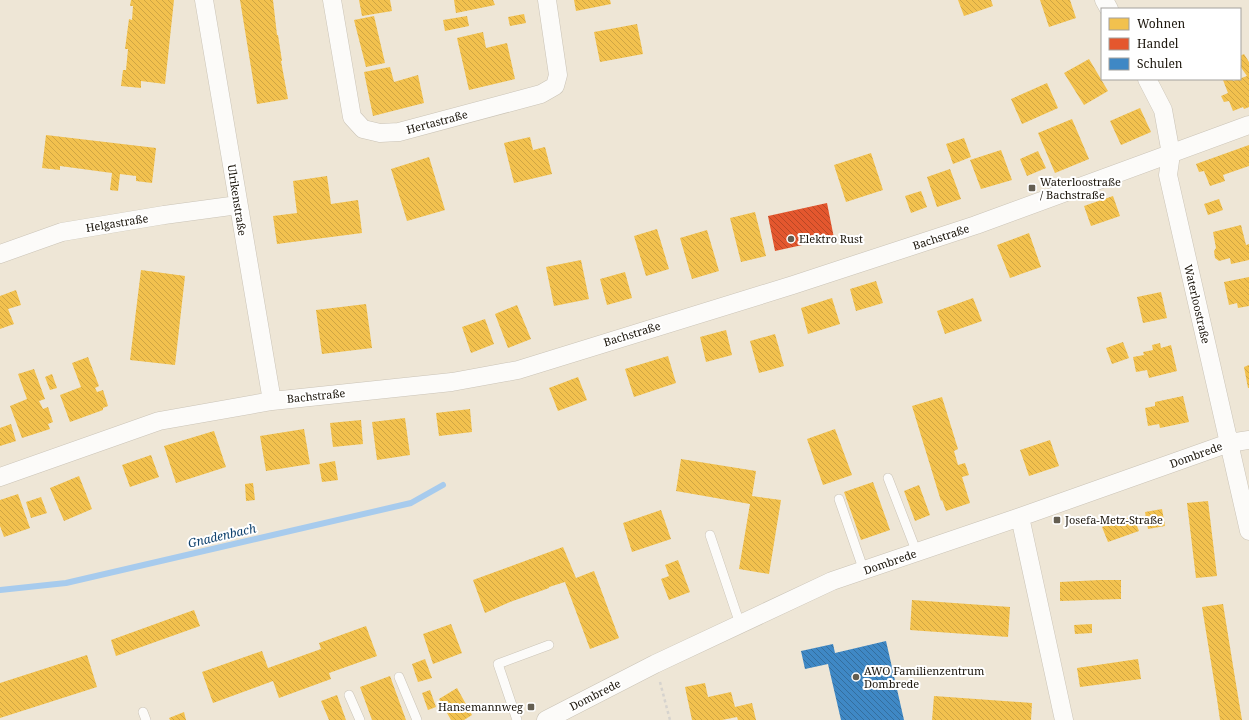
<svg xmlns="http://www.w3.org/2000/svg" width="1249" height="720" font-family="'Noto Serif',serif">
<defs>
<pattern id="homes-back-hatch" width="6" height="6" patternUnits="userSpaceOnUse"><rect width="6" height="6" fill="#f2c14e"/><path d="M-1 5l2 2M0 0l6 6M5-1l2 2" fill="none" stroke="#cfa543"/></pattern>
<pattern id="shops-back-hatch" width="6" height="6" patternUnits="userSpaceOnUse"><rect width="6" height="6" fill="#e4572e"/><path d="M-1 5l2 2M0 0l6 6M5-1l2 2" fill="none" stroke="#b84725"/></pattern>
<pattern id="schools-back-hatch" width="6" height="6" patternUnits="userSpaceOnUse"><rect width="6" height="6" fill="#3f88c5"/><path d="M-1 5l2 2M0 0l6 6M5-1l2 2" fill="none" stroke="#346e9e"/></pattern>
</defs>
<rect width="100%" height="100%" fill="#eee6d6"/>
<path fill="url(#homes-back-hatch)" d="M131 0H174L165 84 141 81V88L121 86 123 70H126L128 49H125L129 19 132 20 133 6H130Z
M240 0H273L277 35H278L282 61H281L288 99 257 104Z
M359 0H390L392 11 362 16Z
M454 0H493L495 5 456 13Z
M574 0H610L611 4 576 11Z
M958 0H991L993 6 964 16Z
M1040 0H1070L1076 18 1049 27Z
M524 14 526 23 510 26 508 17Z
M374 16 385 63 366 67 354 20Z
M467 16 469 26 445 31 443 20Z
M637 24 643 54 600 62 594 32Z
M483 32 486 48 507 43 515 79 469 90 457 38Z
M1244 54 1249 62V107L1244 109 1243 107 1233 111 1229 101 1224 102 1221 96 1228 93 1223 80 1232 79 1233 81 1247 76 1240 66V56Z
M1089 59 1108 91 1084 105 1064 73Z
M390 67 394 82 418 75 424 103 373 116 364 72Z
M1047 83 1058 108 1022 124 1011 99Z
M1140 108 1151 132 1121 145 1110 121Z
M1072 119 1089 159 1055 173 1038 133Z
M46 135 156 148 152 183 136 181V176L120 174 118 191 110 190 112 173 60 166V170L42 168Z
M530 137 533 150 545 147 552 174 514 183 504 143Z
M964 138 971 157 953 164 946 144Z
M1249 145V166L1223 175 1225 181 1210 186 1204 171 1199 172 1196 164Z
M1001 150 1012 180 981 189 970 160Z
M1038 151 1046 168 1027 176 1020 159Z
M871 153 883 190 846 202 834 165Z
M429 157 445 210 407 221 391 169Z
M950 169 961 199 937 207 927 177Z
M327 176 331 204 358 200 362 233 277 244 273 216 297 213 293 181Z
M921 191 927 207 911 213 905 196Z
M1113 196 1120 216 1091 226 1084 206Z
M1219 199 1223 210 1208 215 1204 204Z
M755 212 766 256 741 262 730 218Z
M1241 225 1246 245 1249 244V260L1231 264 1230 258 1219 261 1215 258 1214 251 1216 248 1213 232Z
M657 229 669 269 646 276 634 236Z
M707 230 719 271 692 279 680 238Z
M1029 233 1041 267 1010 278 997 245Z
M581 260 589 299 554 306 546 267Z
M141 270 185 276 175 365 130 360Z
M625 272 632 298 607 305 600 279Z
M1249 277V306L1238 308 1237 303 1229 305 1224 282Z
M876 281 883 303 856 311 850 289Z
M16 290 21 305 8 309 14 324 0 329V296Z
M1161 292 1167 318 1143 323 1137 297Z
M832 298 840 324 808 334 801 308Z
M973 298 982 321 945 334 937 311Z
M366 304 372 348 322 354 316 310Z
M517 305 531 339 508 348 495 314Z
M485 319 494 344 471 353 462 327Z
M726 330 732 355 706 362 700 337Z
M775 334 784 366 759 373 750 341Z
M1123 342 1129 358 1112 364 1106 348Z
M1160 343 1161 348 1171 345 1177 371 1149 378 1147 370 1136 372 1133 357 1144 355 1143 352 1153 350 1152 345Z
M668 356 676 383 634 397 625 369Z
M88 357 99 386 95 388 97 392 103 390 108 406 103 408V410L70 422 60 395 81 387 72 363Z
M1249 365V388H1248L1244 367Z
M34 369 45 399 39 401 43 409 48 407 53 422 48 424 50 429 22 438 10 406 27 399 18 374Z
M52 374 57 388 50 390 45 377Z
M578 377 587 400 558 411 549 388Z
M1183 396 1189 422 1160 428 1159 424 1148 426 1145 408 1155 406V402Z
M942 397 958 449 954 451 958 465 965 463 969 475 962 477 970 503 946 511 942 500 941 501 937 488 912 406Z
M470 409 472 432 439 436 436 413Z
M405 418 410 455 377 460 372 422Z
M361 420 363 444 333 447 330 423Z
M11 424 16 441 0 446V428Z
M304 429 310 464 266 471 260 436Z
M835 429 852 475 823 485 807 439Z
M214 431 226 467 176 483 164 446Z
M1050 440 1059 466 1029 476 1020 450Z
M151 455 159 477 130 487 122 465Z
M681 459 756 471 752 496 781 500 769 574 739 569 750 504 676 491Z
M335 461 338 480 322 482 319 464Z
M79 476 92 509 64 521 50 488Z
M873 482 890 530 861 540 844 492Z
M253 483 255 500 246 501 245 484Z
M919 485 930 515 915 521 904 491Z
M18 494 30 528 4 537 0 526V500Z
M41 497 47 513 31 518 26 502Z
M1208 501 1217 576 1196 578 1187 503Z
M1162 509 1165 526 1148 529 1145 512Z
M661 510 671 539 632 552 623 523Z
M1133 516 1139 531 1108 542 1102 527Z
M563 547 576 578 594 571 619 638 590 649 565 582 549 587V588L510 602 485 613 473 580Z
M678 560 690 592 669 600 661 579 669 576 665 565Z
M1100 580H1121V599L1060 601V582Z
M912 600 1010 607 1008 637 910 630Z
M1223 604 1235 678 1242 720H1220L1217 699 1202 607Z
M194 610 200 626 116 656 111 640Z
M451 624 462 653 433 664 423 634Z
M1092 624V633L1075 634 1074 625Z
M366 626 377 656 329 673 331 679 279 698 273 681 213 703 202 672 262 651 268 668 321 649 319 643Z
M87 655 97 687 0 718V683Z
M425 659 432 678 418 682 412 664Z
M1138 659 1141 679 1080 687 1077 668Z
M390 676 406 720H372L360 687Z
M705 683 708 697 731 692 735 707 752 703 756 720H738L737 717 722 720H692L685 687Z
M457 688 472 715 464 720H451L439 699Z
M430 690 436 707 428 710 422 693Z
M337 695 346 720H329L321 701Z
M934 696 1032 703 1031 720H932Z
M184 712 186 720H170L169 718Z"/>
<path fill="url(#shops-back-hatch)" d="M827 203 834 238 775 251 768 216Z"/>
<path fill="url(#schools-back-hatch)" d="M886 641 904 720H841L828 664 805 669 801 651 833 644 835 653Z"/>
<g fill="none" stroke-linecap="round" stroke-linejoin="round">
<path stroke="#a7cbed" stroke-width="6" d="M0 590 66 583 411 503 443 485"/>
<defs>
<path id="lane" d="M888 478 917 553
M839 499 864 571
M710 535 740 624
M399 677 417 720
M349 695 360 720
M143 712 146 720
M517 720 498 664 549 645"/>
<path id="street" d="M204 0 272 401
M332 0 352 117 363 129 380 133 399 132 541 94 555 86 558 75 547 0
M1104 0 1109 9
M1147 79 1163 110 1171 154 1168 175 1249 531
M0 254 62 232 164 215 238 205
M0 477 159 421 272 401 452 382 518 370 793 285 976 225 1249 125
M1020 517 1064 720
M546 720 655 664 832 581 1020 517 1229 443 1249 440"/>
</defs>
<use href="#lane" stroke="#cac3b6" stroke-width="10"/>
<use href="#street" stroke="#cac3b6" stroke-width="19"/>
<path stroke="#d6d3ce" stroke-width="2.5" stroke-dasharray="3 3" stroke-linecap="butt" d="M660 682 670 720"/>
<use href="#lane" stroke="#fcfbf9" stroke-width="9"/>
<use href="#street" stroke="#fcfbf9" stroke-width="18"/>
</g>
<g fill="#645e51" stroke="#fff" stroke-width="1.5">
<rect x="1028" y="184" width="8" height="8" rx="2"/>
<circle cx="791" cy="239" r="4"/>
<rect x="1053" y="516" width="8" height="8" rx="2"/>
<circle cx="856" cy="677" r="4"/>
<rect x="527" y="703" width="8" height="8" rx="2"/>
</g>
<g text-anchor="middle" stroke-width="4" stroke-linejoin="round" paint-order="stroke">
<g font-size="11" fill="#1a140a" stroke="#fff">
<text transform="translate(437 122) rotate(-15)" y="4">Hertastraße</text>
<text transform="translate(237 200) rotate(81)" y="4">Ulrikenstraße</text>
<text transform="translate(117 223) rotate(-9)" y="4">Helgastraße</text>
<text transform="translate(941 237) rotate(-18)" y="4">Bachstraße</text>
<text transform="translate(1197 304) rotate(77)" y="4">Waterloostraße</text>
<text transform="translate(632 334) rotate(-17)" y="4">Bachstraße</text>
<text transform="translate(316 396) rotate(-6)" y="4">Bachstraße</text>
<text transform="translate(1196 455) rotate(-20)" y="4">Dombrede</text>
<text transform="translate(890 562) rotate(-19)" y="4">Dombrede</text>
<text transform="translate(595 695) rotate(-27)" y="4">Dombrede</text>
</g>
<g font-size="11" fill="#1a140a" stroke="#fff" text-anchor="start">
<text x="1040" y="186">Waterloostraße<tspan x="1040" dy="13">/ Bachstraße</tspan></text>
<text x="799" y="243">Elektro Rust</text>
<text x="1065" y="524">Josefa-Metz-Straße</text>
<text x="864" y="675">AWO Familienzentrum<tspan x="864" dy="13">Dombrede</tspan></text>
<text x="523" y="711" text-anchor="end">Hansemannweg</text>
</g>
<g font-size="12" font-style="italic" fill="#10426e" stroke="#fff">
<text transform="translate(222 536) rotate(-13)" y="4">Gnadenbach</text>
</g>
</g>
<rect x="1101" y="8" width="140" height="72" fill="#ffffff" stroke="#a3a19d"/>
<rect x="1109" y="18" width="20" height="12" fill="#f2c14e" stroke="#a3a19d"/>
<text x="1137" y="28" font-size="12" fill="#1a140a">Wohnen</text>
<rect x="1109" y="38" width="20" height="12" fill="#e4572e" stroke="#a3a19d"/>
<text x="1137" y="48" font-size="12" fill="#1a140a">Handel</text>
<rect x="1109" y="58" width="20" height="12" fill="#3f88c5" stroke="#a3a19d"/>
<text x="1137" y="68" font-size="12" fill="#1a140a">Schulen</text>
</svg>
